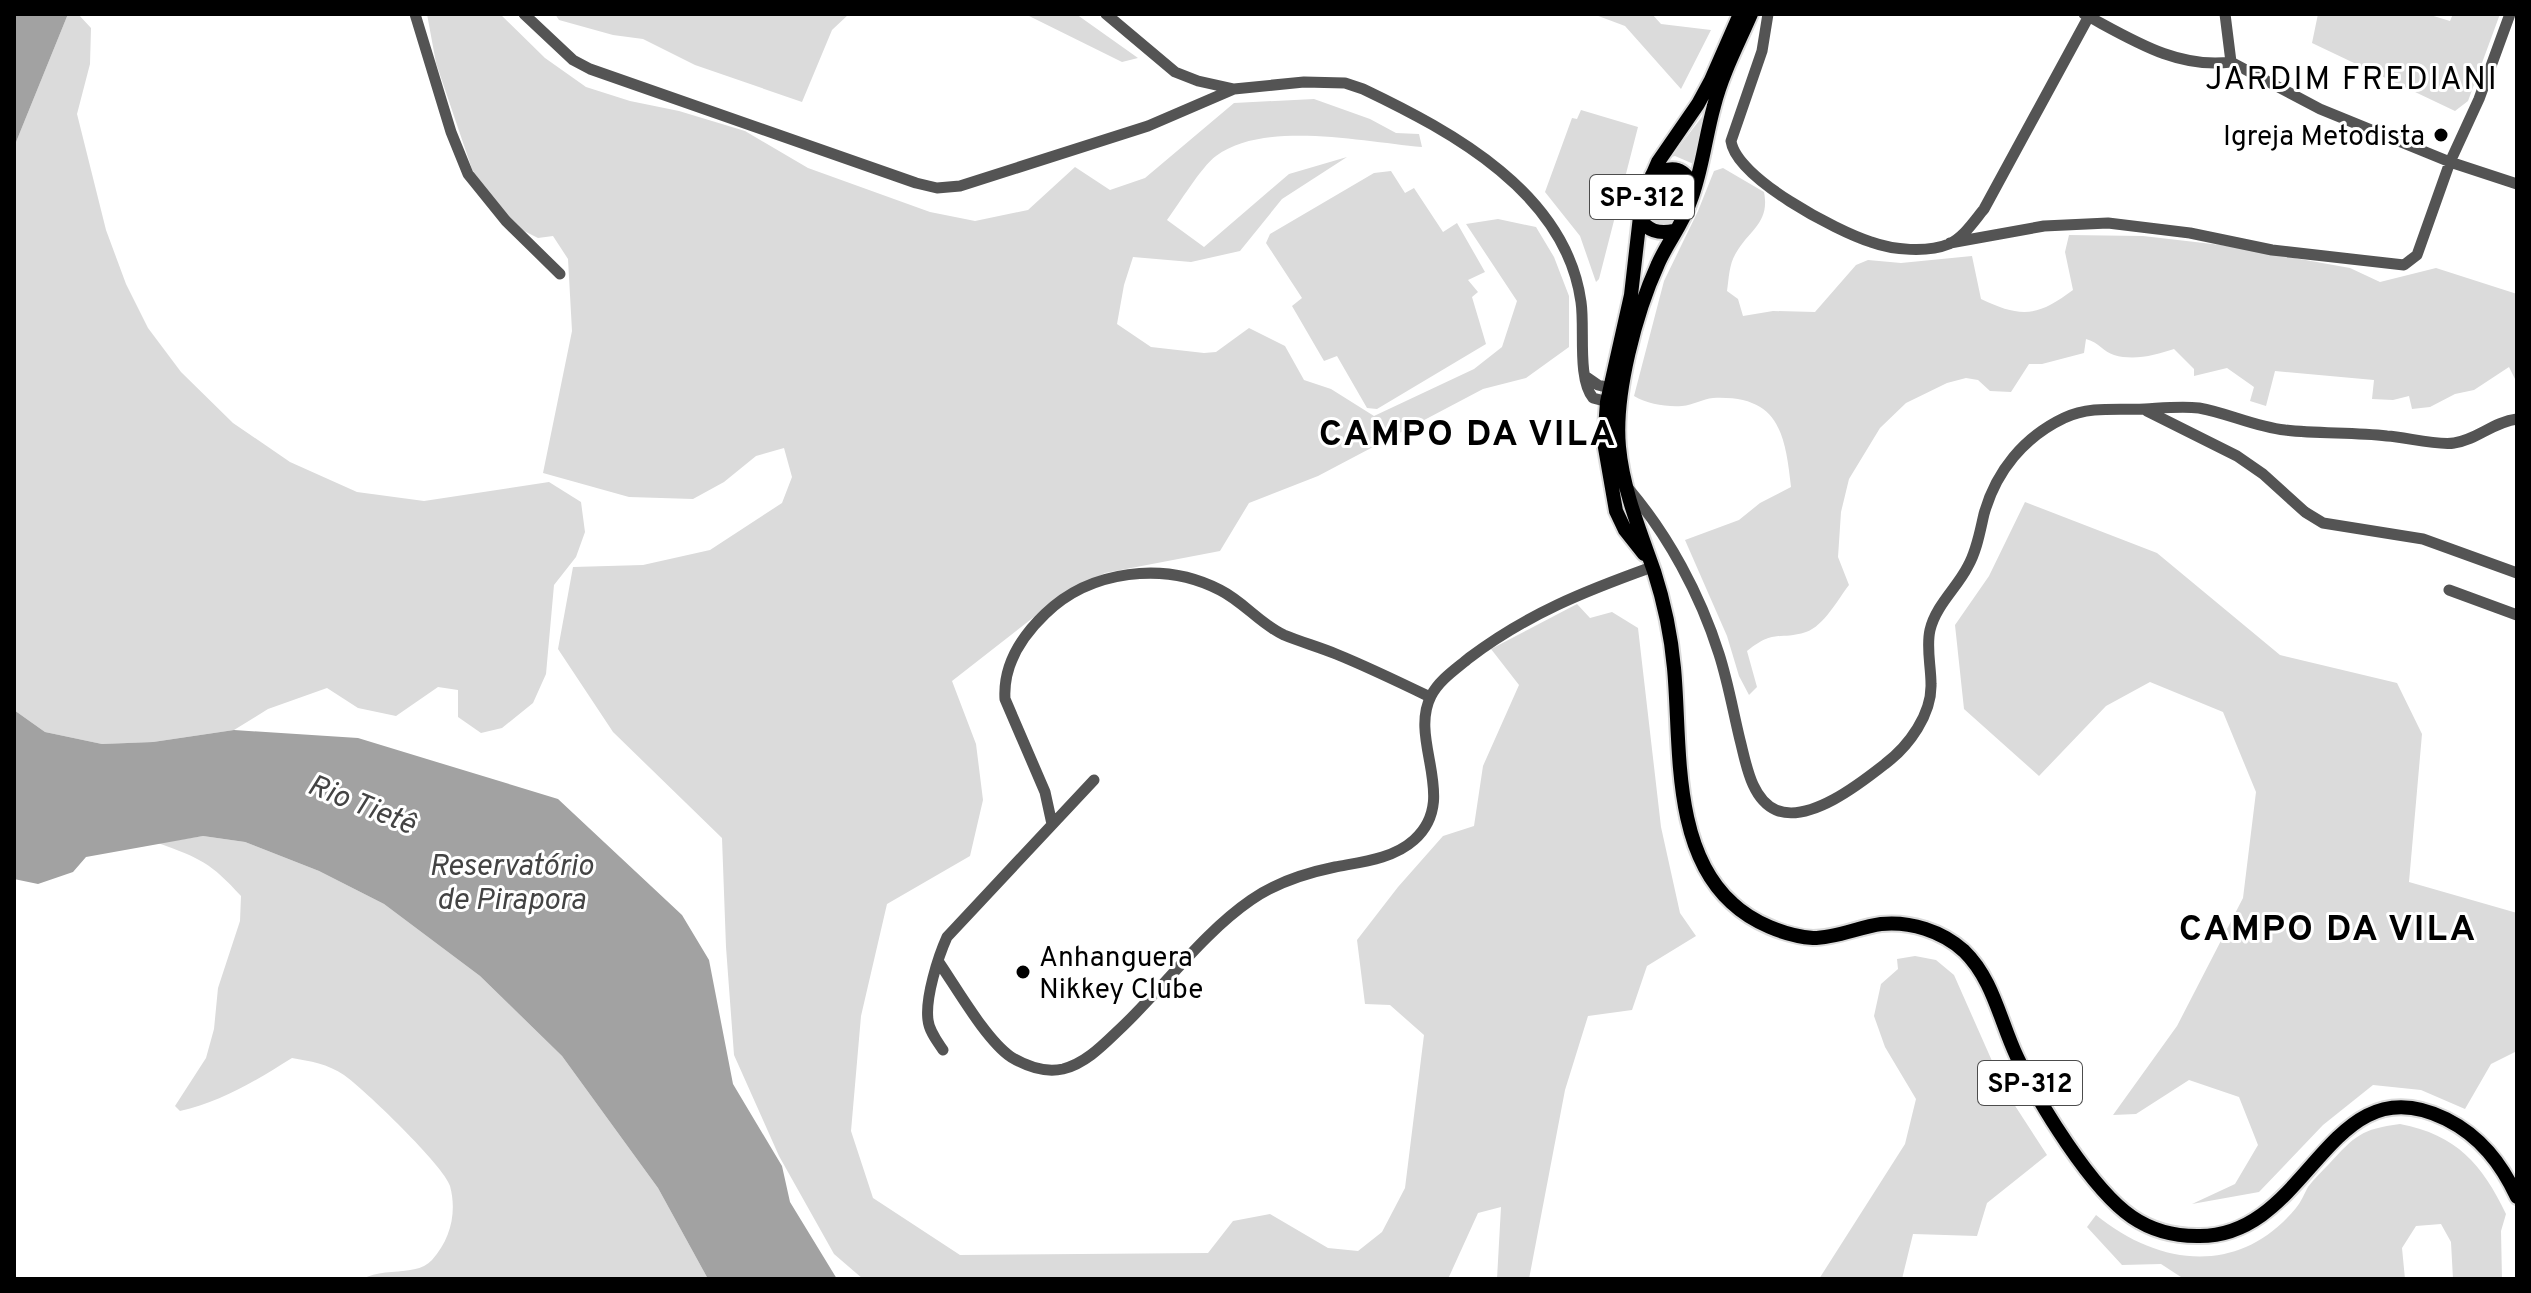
<svg xmlns="http://www.w3.org/2000/svg" width="2531" height="1293" font-family="Overpass,sans-serif">
<rect width="100%" height="100%" fill="#fff"/>
<path fill="#dbdbdb" d="M68 14H78L91 28 90 64 77 114 106 230 126 284 148 328 181 372 233 423 290 462 357 492 424 501 549 482 581 502 585 532 576 557 554 585 546 674 533 703 502 728 481 733 458 717V690L438 687 396 716 358 708 327 688 268 709 234 730 153 742 102 744 45 732 14 710V147Z
M427 14H500L545 58 586 87 630 101 679 111 745 131 808 168 930 212 975 221 1028 210 1075 167 1110 190 1145 178 1234 103 1314 99 1370 119 1396 133 1419 134 1422 147C1363 142 1265 120 1216 156 1201 167 1179 204 1167 220L1204 247 1289 174 1347 157 1282 199 1240 251 1191 262 1133 257 1124 285 1117 324 1151 347 1204 353 1216 352 1249 328 1285 346 1304 380 1331 389 1374 416 1474 369 1502 347 1517 301 1466 224 1498 219 1536 227 1554 257 1569 296V347L1526 378 1483 389 1318 476 1249 503 1220 551 1105 573 1062 595 952 681 976 744 983 800 970 856 887 904 861 1016 851 1131 873 1198 960 1255 1208 1253 1233 1221 1270 1214 1328 1248 1358 1251 1382 1232 1405 1188 1424 1035 1390 1005 1365 1004 1357 940 1398 887 1443 836 1474 826 1483 766 1519 685 1491 649 1577 604 1590 618 1612 612 1638 628 1661 827 1680 913 1696 936 1647 966 1632 1010 1588 1016 1565 1090 1529 1279H1497L1501 1207 1478 1213 1448 1279H863L834 1254 779 1156 734 1055 726 947 722 838 613 732 558 649 573 567 643 565 710 550 782 503 792 477 784 448 756 456 724 482 693 499 629 497 543 473 572 331 568 259 553 236 538 238 518 228 474 175 436 63Z
M555 14H849L832 30 802 102 695 65 643 39 613 35 559 20Z
M1025 14H1076L1138 58 1122 62Z
M1593 14H1652L1661 24 1711 30 1681 89 1625 26Z
M2318 14H2427L2450 21 2453 14H2500L2468 101 2455 111 2312 43Z
M1708 109 1696 165 1675 156 1671 157Z
M1581 110 1638 127 1599 279 1596 282 1580 236 1545 192 1572 118 1577 119Z
M1723 168 1764 192C1770 223 1750 229 1736 253 1729 264 1729 278 1727 291L1738 299 1743 316 1773 311 1815 312 1856 265 1868 260 1901 263 1972 256 1981 299C2021 318 2037 317 2073 290L2065 252 2069 235 2143 236 2221 245 2350 268 2380 282 2436 268 2517 294V383L2509 367 2474 390 2455 394 2430 407 2412 409 2409 396 2393 400 2372 399 2374 380 2275 371 2266 406 2250 401 2254 387 2227 368 2194 376V369L2174 349C2156 355 2134 361 2114 355 2104 352 2098 342 2086 339L2084 353 2042 364H2029L2011 392 1990 391 1978 380 1966 378 1947 383 1906 403 1880 428 1849 479 1841 512 1838 557 1849 585C1838 599 1824 626 1806 632 1778 641 1776 628 1747 651L1757 687 1749 695 1739 676 1727 636 1685 540 1739 520 1760 503 1791 487C1785 433 1779 395 1713 398 1703 399 1693 405 1682 406 1666 407 1647 404 1634 396L1664 281 1698 211 1714 171Z
M1391 171 1405 193 1414 188 1443 232 1457 223 1485 272 1468 280 1478 292 1472 297 1486 344 1377 409 1367 408 1337 356 1324 361 1292 306 1302 298 1266 243 1270 234 1374 173Z
M1674 171 1689 191 1675 222 1664 227 1652 223C1643 203 1654 178 1674 171Z
M2025 502 2157 553 2280 655 2397 683 2422 734 2409 882 2517 913V1051L2491 1064 2465 1109 2421 1090 2373 1085 2323 1125 2259 1192 2192 1204 2235 1184 2258 1145 2239 1097 2189 1080 2136 1114 2113 1115 2177 1026 2243 898 2256 792 2223 712 2150 682 2106 706 2039 776 1964 709 1955 625 1989 576Z
M203 836 245 842 319 871 384 904 480 976 562 1056 658 1188 708 1279H363C382 1267 417 1277 432 1260 451 1239 457 1212 450 1186 445 1167 363 1088 344 1075 328 1064 310 1061 292 1058 257 1080 221 1102 180 1111L175 1106 206 1058 214 1029 218 988 240 921 241 896C211 863 200 858 158 843Z
M1915 956 1936 960 1954 975 1996 1070 2010 1098 2047 1155 1987 1203 1977 1236 1913 1234 1902 1279H1819L1905 1144 1916 1099 1885 1047 1874 1016 1881 984 1898 969 1897 959Z
M2400 1124C2457 1135 2482 1164 2506 1214L2501 1231 2502 1279H2453L2451 1242 2441 1224 2416 1226 2402 1248 2405 1279H2184L2161 1264 2122 1265 2087 1227 2096 1215C2160 1267 2240 1276 2296 1208 2301 1202 2304 1194 2308 1187 2314 1179 2322 1171 2329 1164 2355 1136 2361 1129 2400 1124Z"/>
<path fill="#a2a2a2" d="M14 14H68L14 147Z
M14 710 45 732 102 744 153 742 234 730 358 738 558 799 682 915 709 960 733 1084 782 1166 790 1202 837 1279H708L658 1188 562 1056 480 976 384 904 319 871 245 842 203 836 86 857 73 872 38 884 14 879Z"/>
<g fill="none" stroke-linecap="round" stroke-linejoin="round">
<defs>
<path id="major" d="M1751 14C1738 44 1722 74 1714 106 1705 138 1702 172 1690 202 1683 224 1667 243 1658 264 1636 312 1614 394 1619 447 1623 490 1640 531 1654 571 1664 602 1671 635 1674 668 1681 742 1671 848 1732 903 1752 922 1785 936 1813 938 1836 938 1859 927 1881 924 1910 921 1942 931 1964 951 1993 979 2000 1021 2017 1057 2038 1102 2091 1189 2132 1217 2151 1230 2174 1236 2197 1236 2311 1239 2327 1060 2446 1119 2480 1136 2501 1163 2517 1197
M1652 175C1673 165 1685 167 1694 189
M1639 218C1648 231 1658 234 1674 231
M1644 554 1625 530 1616 511 1604 442 1607 402 1631 295 1642 199 1658 162 1698 104 1711 80 1740 14"/>
</defs>
<use href="#major" stroke="#dbdbdb" stroke-width="18"/>
<path stroke="#545454" stroke-width="11" d="M415 14 451 132 468 174 506 221 560 274
M524 14 573 60 590 69 916 183 937 188 960 186 1148 126 1234 89 1304 82 1345 83 1363 89C1453 132 1566 193 1581 302 1585 328 1577 379 1593 398L1612 403
M1106 14 1175 72 1198 81 1234 89
M1768 14 1762 51 1731 141C1736 178 1836 231 1871 242 1893 250 1927 253 1949 244 1964 237 1974 221 1984 209L2089 16
M2084 14C2131 39 2176 69 2231 62
M2225 14 2231 62 2320 109 2450 162 2479 99 2510 14
M1950 243 2044 226 2108 223 2190 233 2272 250 2404 265 2417 255 2450 162 2517 184
M1585 376 1598 385 1618 390
M2147 411 2237 456 2263 474 2305 512 2323 523 2423 539 2517 573
M1628 488C1668 535 1700 594 1719 654 1728 682 1733 711 1740 740 1746 763 1751 799 1776 810 1809 824 1861 783 1885 764 1909 746 1932 714 1931 684 1931 666 1926 647 1930 630 1936 605 1957 588 1968 566 1977 550 1980 531 1984 514 1996 471 2024 437 2064 418 2090 406 2117 410 2145 409 2163 408 2181 406 2199 408 2228 413 2255 427 2285 430 2319 434 2353 432 2387 436 2405 437 2438 446 2454 443 2477 440 2493 422 2517 419
M2449 590 2517 615
M1052 824 1045 792 1005 699C1003 666 1021 637 1045 614 1090 570 1164 561 1220 590 1244 602 1260 624 1284 635 1301 642 1319 647 1336 654 1368 667 1399 682 1430 697
M938 961C956 987 986 1040 1011 1057 1026 1066 1045 1073 1063 1069 1087 1063 1105 1043 1122 1027 1164 987 1203 933 1251 900 1275 883 1306 873 1335 867 1361 862 1393 859 1414 840 1460 799 1408 741 1431 696 1439 680 1456 669 1469 658 1527 614 1585 591 1652 567
M943 1050C937 1041 929 1031 928 1020 925 998 938 957 947 937L1094 780"/>
<use href="#major" stroke="#000" stroke-width="14"/>
</g>
<g fill="#000" stroke="#fff" stroke-width="3">
<circle cx="2441" cy="135" r="8"/>
<circle cx="1023" cy="972" r="8"/>
</g>
<g text-anchor="middle" stroke-width="6" stroke-linejoin="round" paint-order="stroke">
<g fill="#fff" stroke="#4c4c4c" stroke-width="2">
<rect x="1590" y="175" width="104" height="44" rx="6"/>
<rect x="1978" y="1061" width="104" height="44" rx="6"/>
</g>
<g font-size="26" font-weight="bold" fill="#000">
<text x="1642" y="206">SP-312</text>
<text x="2030" y="1092">SP-312</text>
</g>
<g font-size="28" fill="#000" stroke="#fff" text-anchor="end">
<text x="2425" y="145">Igreja Metodista</text>
<text x="1039" y="966" text-anchor="start">Anhanguera<tspan x="1039" dy="32">Nikkey Clube</tspan></text>
</g>
<g font-size="30" font-style="italic" fill="#434343" stroke="#fff">
<text transform="translate(362 804) rotate(22)" y="10">Rio Tietê</text>
<text x="511" y="875">Reservatório<tspan x="511" dy="34">de Pirapora</tspan></text>
</g>
<g font-size="32" letter-spacing="2" fill="#000" stroke="#fff">
<text x="2352" y="89">JARDIM FREDIANI</text>
</g>
<g font-size="36" font-weight="bold" letter-spacing="2" fill="#000" stroke="#fff">
<text x="1468" y="445">CAMPO DA VILA</text>
<text x="2328" y="940">CAMPO DA VILA</text>
</g>
</g>
<rect width="2531" height="1293" fill="none" stroke="#000000" stroke-width="32"/>
</svg>
